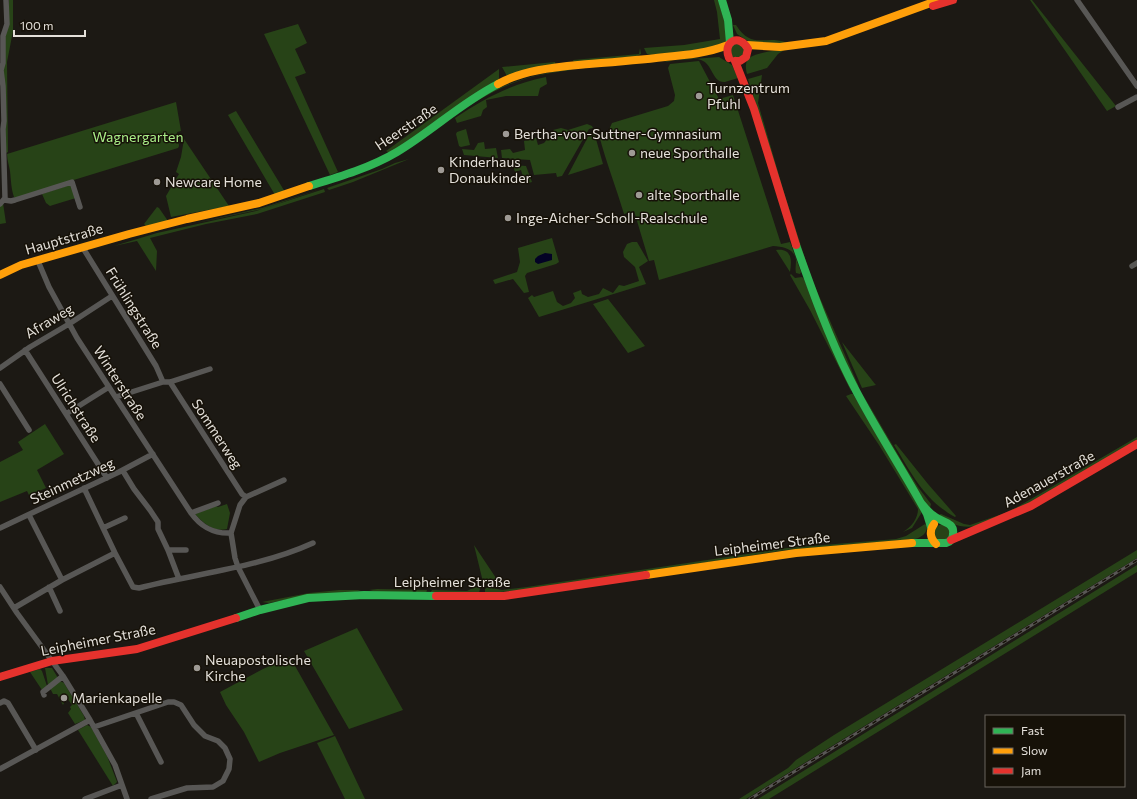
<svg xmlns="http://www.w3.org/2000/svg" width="1137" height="799" font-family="Commissioner,sans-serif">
<rect width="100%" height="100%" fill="#1c1914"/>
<path fill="#274317" d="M9 0H13V31L7 62 8 152 6 153 3 78 5 32 9 22Z
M714 0H718L724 20 727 40 724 43 716 48 651 55 647 54 644 48 684 45 720 39 717 12Z
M1030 0H1032L1116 106 1107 111Z
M298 24 307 43 295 49 306 73 295 77 338 172 330 175 264 34Z
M733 25H736C752 50 764 35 785 42L786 43 754 45 737 34Z
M738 43 745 49 741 58H733L731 56V46Z
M640 48 641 54 637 56 574 63 573 60 639 54Z
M786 49 778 54 767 68 747 74C746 70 745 65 747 61 751 52 777 51 786 49Z
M719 57 732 65 738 78C734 79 729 81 725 82 712 83 713 64 701 60 690 56 675 61 664 62L667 61Z
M699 61 719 99 733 95 781 244 790 242 801 272 800 274 796 273C795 269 796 265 796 260 794 248 783 247 773 246L659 280 654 260 649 261 634 211 624 214C616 187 606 162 599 135L608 132 612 123 668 106 674 101 675 95 668 68 670 64Z
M555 62 556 66 507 76 502 67Z
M499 69V80L390 153 386 151Z
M572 69 571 70C557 72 542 74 528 78 499 86 473 103 448 119 458 112 468 104 478 98 507 82 539 73 572 69Z
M762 75 758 103 783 189 808 268 806 267 748 79Z
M546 77 547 84 540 88 538 96H506L486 100 487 107 483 110 481 116 457 123 455 118C485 98 511 84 546 77Z
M176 102 181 131 177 132 179 146 178 148 15 198 14 197C11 188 11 180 10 171 9 165 7 160 7 154Z
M236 111 285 192 275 195 228 115Z
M587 124 592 126 593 128 589 129 562 176 557 177 556 173 534 175 530 160 502 158 501 150 510 149 513 153 525 150 524 141 536 138 538 145 544 143 550 136 555 134 553 130 561 128 568 130Z
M466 129 470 145 461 147 459 146 456 134 457 132Z
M594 132 603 164 568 175 590 133Z
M184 139 229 206 171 217 166 196 179 174 176 172 181 157Z
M484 142 485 149 496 148 498 158 464 155 462 149 474 150 478 143Z
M409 159 353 182 329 190 327 188 382 169 395 163Z
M513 165 526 166 532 182 525 184 521 170 515 172Z
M67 186H71L76 198 53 205 50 206 46 203 42 194Z
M324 188 262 209 192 224 262 208Z
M324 189 325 192 257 214 206 224 150 238 157 251 156 271 137 241 114 246 157 233 256 211Z
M3 203 6 223 0 224V206Z
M157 207 159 208 168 221 146 226 144 224Z
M552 238 559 262 556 264 527 273 525 276 529 292 524 293 513 279 495 284 493 280 517 272 520 262 518 248Z
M632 242H637L648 261 639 267 646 284 539 317 528 298 532 295 534 297 553 291 557 302 563 306 571 303 575 298 573 293 581 290 582 294 588 297 599 294 603 288 613 293 619 285 624 286 639 281 635 267 624 257 623 252 627 244Z
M776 250C792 248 792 260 790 272Z
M809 273 859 387 855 383 829 326Z
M791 274 795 278 802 277 804 279 851 390V391L810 310 790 275Z
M608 299 645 346 628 353 593 304Z
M842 342 875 384 876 385 862 388Z
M862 393 903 463 918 487 931 504 930 508 928 507 901 465Z
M851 394H853L922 512 912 528 903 532C911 527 918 519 918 509L879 445 846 396Z
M45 424 64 454 37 470 46 488 32 494 33 496 30 497 27 491 0 502V462L23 450 18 442Z
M1137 437V440L1034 501 977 526C960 529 951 523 936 516L941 514 964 524 970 525 1005 513 1019 506Z
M896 444 928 484 956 516 955 517C924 500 912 474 894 445Z
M227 504 230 513 227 529C214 532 204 524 195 514L216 506 218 507Z
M925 524 928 526C926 533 923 537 915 539L787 550 527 590 488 593 485 592V589L488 587 502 590 527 587 787 548 896 539 906 536Z
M942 524 945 525 950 529V537L940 542 935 539 934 531 937 526Z
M474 545 502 587 483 582Z
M1137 550V558L746 799H739L788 768 796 760 834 735Z
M1137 565V572L769 799H758Z
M475 587 480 588V589L479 593H430L432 590 467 591Z
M377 589 427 590 426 593 377 592 369 590Z
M339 590H361L355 592 309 595 269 603 262 602 309 593Z
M357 628 403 710 349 729 304 651Z
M290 657 334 735 280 753 259 762 244 732 226 705 220 692 263 669Z
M45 668H52L58 678 48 685Z
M40 669 42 671 47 686 42 690 30 672Z
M60 681 64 683 84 716 85 720 75 724 68 713 71 709 70 707 72 705 65 695 60 696 64 703 63 705 57 694H53L50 688Z
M87 725 91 727 107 756 116 779 117 782 113 786 78 730Z
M335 736 365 799H345L317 743Z"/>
<path fill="#030225" d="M545 253 552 254V260L538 264 535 262V259L538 256Z"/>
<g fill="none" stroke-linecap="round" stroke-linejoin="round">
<path stroke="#585755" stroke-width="5.5" d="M1077 0 1137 86
M1118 107 1137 97
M4 200 11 201 15 200 72 182 80 207
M0 204 5 198 3 129 4 121 3 86 1 70 3 63V36L7 24 6 0
M83 248 156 366 163 382
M38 261 49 287 77 338 191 513C201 527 213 534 231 533
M1132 266 1137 263
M25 350 107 478
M0 368 30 347 69 324 112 296
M170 382 242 494 246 497
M0 384 29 430
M116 397 163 382H170L210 369
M66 414 109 387
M123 471 134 489 150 510 158 522V529L168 550 179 579
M84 488 115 553 133 587 139 588C197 573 258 568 313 543
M191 513 218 503
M29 515 62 580
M0 528 119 472 153 454
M103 528 125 518
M168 550H186
M0 587 17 613 63 676 90 720 115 765 127 799
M49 587 60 611
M14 608 62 580 115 553
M260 610 238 567 235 558 231 533 240 505 246 497 284 480
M44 695 43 692 63 676
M0 703 4 701 8 703 36 750
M136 713 161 762
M94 727 168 702H174L181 705 194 725 205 736 218 741 225 748 230 759 229 769 223 781 213 787 187 788 151 799
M0 769 90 720
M85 799 122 785"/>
<path stroke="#30b455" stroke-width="8" d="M722 0 728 20 730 43
M309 186C339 177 370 168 397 152 432 131 461 103 498 84
M796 245C812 290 828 335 849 377 872 424 902 468 927 514L931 527
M912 543H946C950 542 953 539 953 534 955 522 941 522 934 516 929 513 925 508 921 503
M236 618 260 610 308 598 364 595 436 596"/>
<path stroke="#ff9f0a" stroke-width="8" d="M747 45 780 47 826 41 939 0
M498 84C525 69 559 67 589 64 615 62 640 60 665 57 687 55 708 53 728 45
M0 275 21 265 129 234 187 219 259 203 309 186
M934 524C929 531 930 538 936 544
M646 575 796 553 912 543"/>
<path stroke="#e5322d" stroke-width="8" d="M933 6 953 0
M729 58C722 41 740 33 748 49L746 57 740 61H735
M735 61 754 109 796 245
M951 540 1031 506 1137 444
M436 596H504L646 575
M0 677 52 661 137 649 236 618"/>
<defs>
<path id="rail" d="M750 799 1137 560"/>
</defs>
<use href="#rail" stroke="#595755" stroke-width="3"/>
<use href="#rail" stroke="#161108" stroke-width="1.5" stroke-dasharray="4.5" stroke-linecap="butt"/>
</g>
<g fill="#9e9a95" stroke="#161108" stroke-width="1.5">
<circle cx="699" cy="96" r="4"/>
<circle cx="506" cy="134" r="4"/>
<circle cx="632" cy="153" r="4"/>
<circle cx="441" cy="170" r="4"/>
<circle cx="157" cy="182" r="4"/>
<circle cx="639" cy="195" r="4"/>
<circle cx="508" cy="218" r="4"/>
<circle cx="197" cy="668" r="4"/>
<circle cx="64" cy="698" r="4"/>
</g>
<g text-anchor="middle" stroke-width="3" stroke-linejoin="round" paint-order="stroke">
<g font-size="14" fill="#e4e0da" stroke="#161108" text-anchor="start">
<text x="707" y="93">Turnzentrum<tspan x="707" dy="16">Pfuhl</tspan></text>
<text x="514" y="139">Bertha-von-Suttner-Gymnasium</text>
<text x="640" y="158">neue Sporthalle</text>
<text x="449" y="167">Kinderhaus<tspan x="449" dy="16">Donaukinder</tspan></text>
<text x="165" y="187">Newcare Home</text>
<text x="647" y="200">alte Sporthalle</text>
<text x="516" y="223">Inge-Aicher-Scholl-Realschule</text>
<text x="205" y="665">Neuapostolische<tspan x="205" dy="16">Kirche</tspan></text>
<text x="72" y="703">Marienkapelle</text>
</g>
<g font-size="14" fill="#e4e0da" stroke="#161108">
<text transform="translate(406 127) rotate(-34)" y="5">Heerstraße</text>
<text transform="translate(64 239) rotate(-16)" y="5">Hauptstraße</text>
<text transform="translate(134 308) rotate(58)" y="5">Frühlingstraße</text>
<text transform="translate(49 321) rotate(-31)" y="5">Afraweg</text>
<text transform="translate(120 383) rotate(57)" y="5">Winterstraße</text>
<text transform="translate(76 408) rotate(57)" y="5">Ulrichstraße</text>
<text transform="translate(217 434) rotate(57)" y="5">Sommerweg</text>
<text transform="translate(1049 479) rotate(-29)" y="5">Adenauerstraße</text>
<text transform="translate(72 481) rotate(-25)" y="5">Steinmetzweg</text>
<text transform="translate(772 544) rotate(-7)" y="5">Leipheimer Straße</text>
<text x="452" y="587">Leipheimer Straße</text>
<text transform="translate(98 640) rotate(-11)" y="5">Leipheimer Straße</text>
</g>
<g font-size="14" fill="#a9ee87" stroke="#161108">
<text x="138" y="142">Wagnergarten</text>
</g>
</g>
<rect x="985" y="715" width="140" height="72" fill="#161108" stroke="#68645c"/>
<rect x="993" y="728" width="20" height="6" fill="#30b455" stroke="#68645c"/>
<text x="1021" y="735" font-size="12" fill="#e4e0da">Fast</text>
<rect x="993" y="748" width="20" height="6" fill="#ff9f0a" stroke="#68645c"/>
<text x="1021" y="755" font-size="12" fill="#e4e0da">Slow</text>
<rect x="993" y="768" width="20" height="6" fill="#e5322d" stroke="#68645c"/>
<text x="1021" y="775" font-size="12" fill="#e4e0da">Jam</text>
<path d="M14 30v6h71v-6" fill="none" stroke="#e4e0da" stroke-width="2"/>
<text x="20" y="30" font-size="12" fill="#e4e0da" stroke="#161108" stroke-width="3" paint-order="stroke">100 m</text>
</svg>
